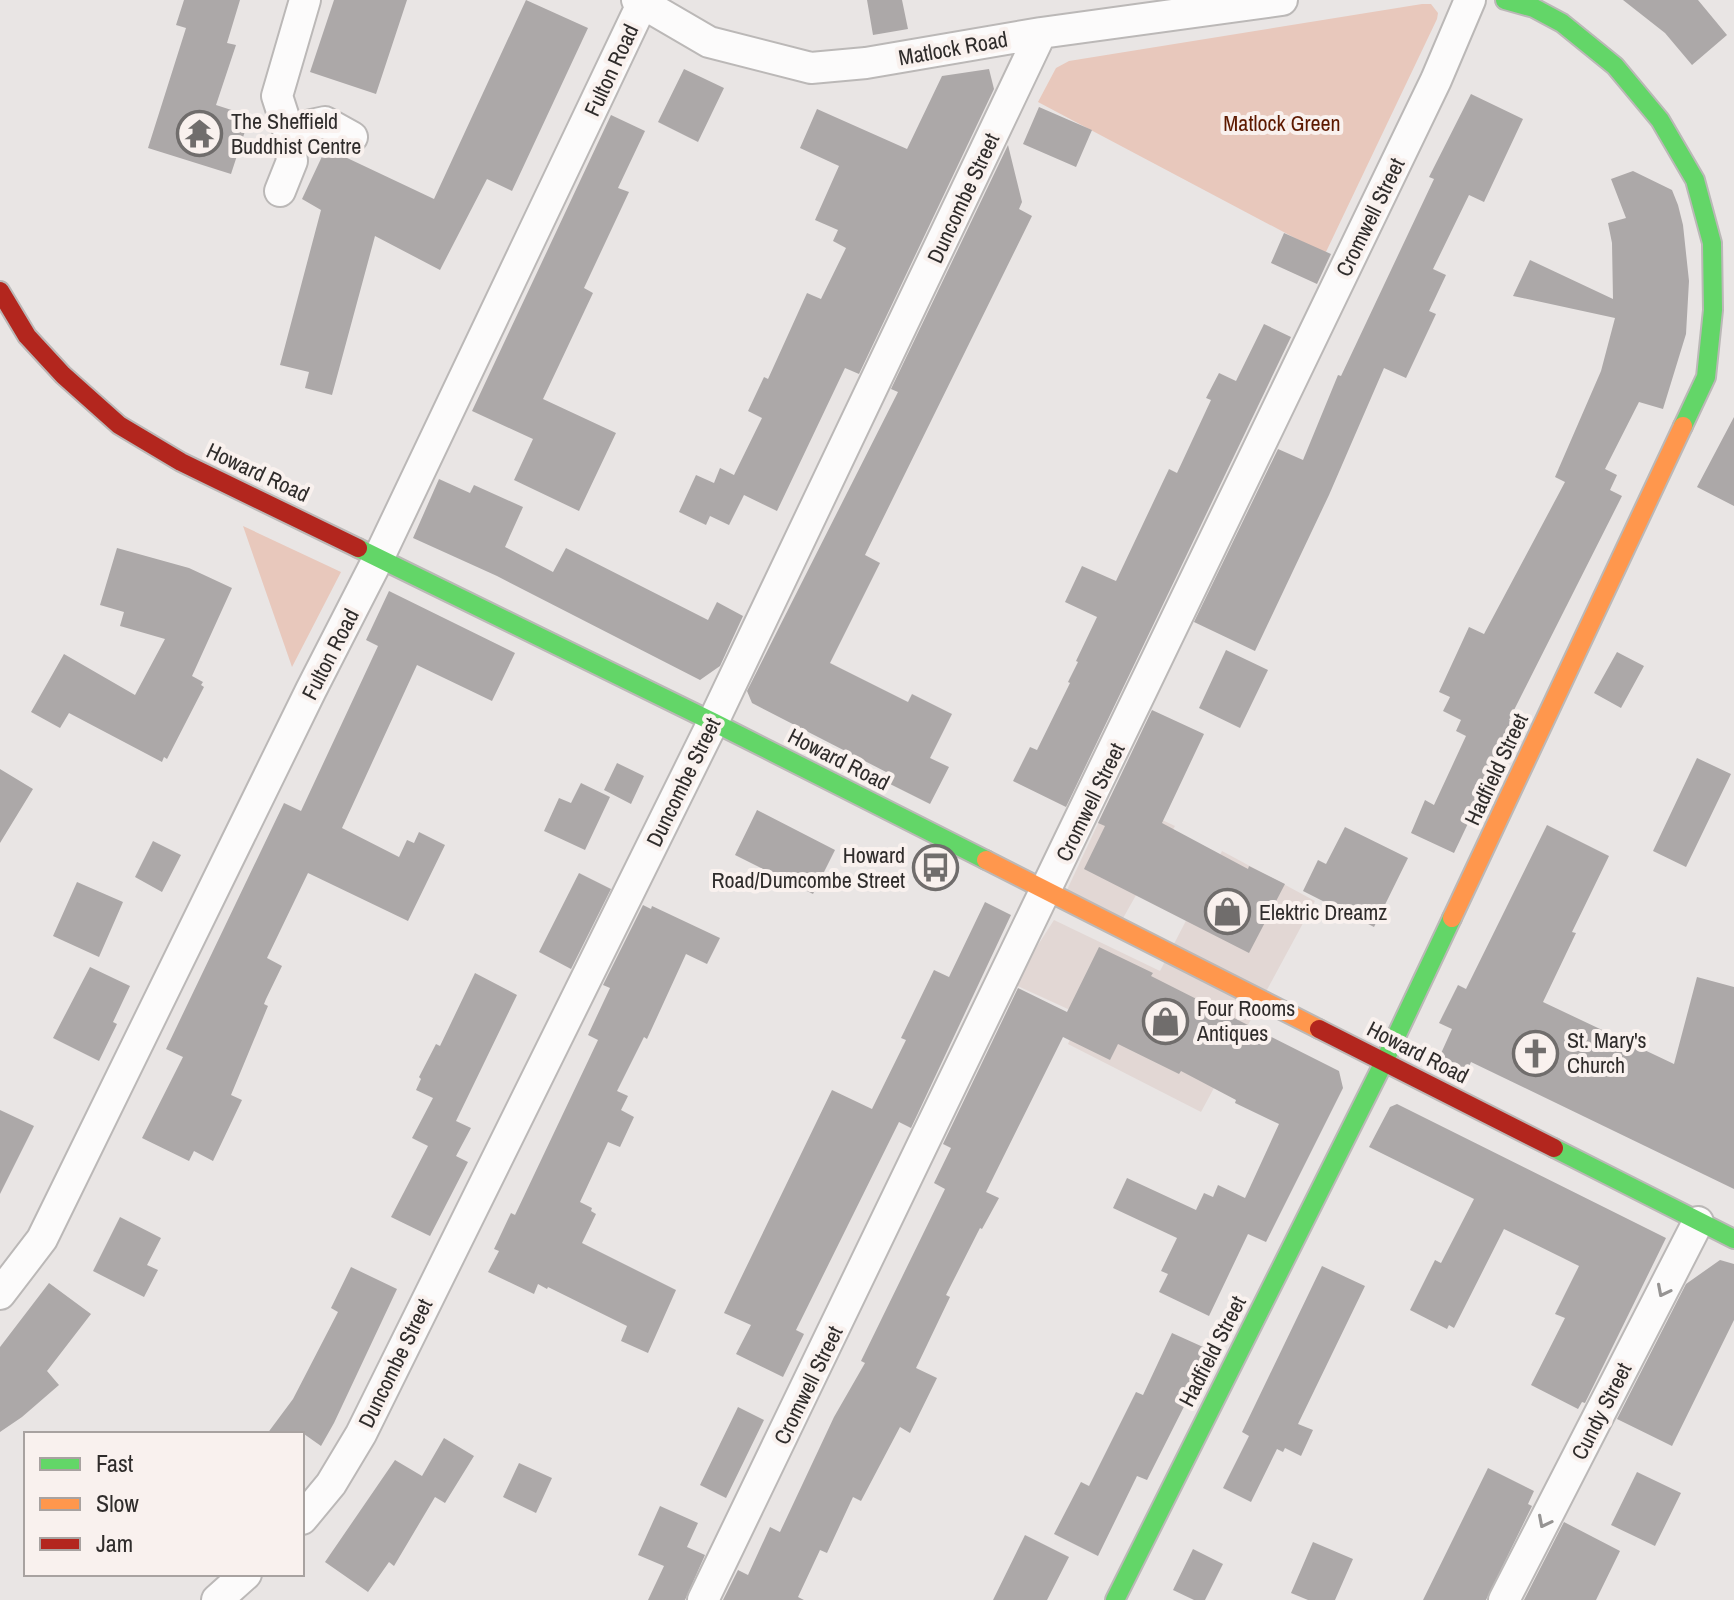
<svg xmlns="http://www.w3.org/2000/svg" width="1734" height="1600" font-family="'Archivo Narrow',sans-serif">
<rect width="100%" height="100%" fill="#e9e5e4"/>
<path fill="#e2d7d4" d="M1111 796 1175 826 1122 920 1066 892Z
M1222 851 1315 901 1201 1112 1068 1044 1081 1015 1013 984 1054 920 1160 971Z"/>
<path fill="#e8c8bc" d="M1422 4H1431L1438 13 1437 19 1325 254 1038 102 1056 68 1069 61Z
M243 526 341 572 292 667Z"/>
<path fill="#aca8a8" d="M184 0H240L227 43 236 45 216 105 250 116 231 174 148 148 186 28 176 25Z
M334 0H407L376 94 310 72Z
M526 0 588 28 512 191 487 179 440 270 375 236 332 395 305 388 309 372 280 365 321 210 302 199 326 148 434 199Z
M867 0H902L908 29 873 35Z
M1623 0H1698L1727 35 1692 65 1665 33Z
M684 69 724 88 698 142 658 122Z
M989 69 994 89 859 374 845 368 777 511 744 495 729 525 710 516 706 525 679 512 696 475 714 483 720 468 734 475 762 418 748 411 764 377 768 379 807 293 821 299 846 248 833 241 838 230 815 220 839 166 800 148 817 109 907 149 942 76Z
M1471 94 1523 119 1484 202 1469 195 1433 269 1446 275 1429 311 1436 314 1406 378 1384 368 1329 495 1255 651 1194 622 1278 449 1303 460 1338 375 1341 376 1434 179 1429 177Z
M1039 107 1092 130 1076 167 1023 144Z
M611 115 645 131 618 188 629 192 584 288 593 293 543 399 616 433 579 511 514 480 533 439 472 411Z
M1008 145 1022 202 1019 209 1032 216 865 555 880 563 830 663 908 702 912 694 952 714 930 758 949 767 930 804 886 782 890 774 752 703 747 691 898 392 891 389Z
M1633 171 1672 190 1678 205 1683 225 1689 281 1686 334 1663 409 1639 402 1605 469 1617 475 1610 490 1622 496 1509 720 1515 724 1454 853 1411 833 1425 800 1434 805 1466 736 1456 731 1461 720 1443 711 1450 697 1439 692 1469 627 1484 634 1565 482 1555 477 1601 371 1615 318 1513 296 1530 260 1613 299 1612 243 1608 223 1626 218 1611 179Z
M1284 233 1331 254 1317 284 1271 263Z
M1264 324 1291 337 1066 807 1013 781 1030 747 1037 750 1070 683 1068 682 1078 662 1076 661 1097 617 1065 602 1082 566 1116 581 1169 469 1177 473 1211 400 1206 398 1219 373 1236 381Z
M1734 417V506L1697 487Z
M439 479 470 493 474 485 523 507 505 547 553 572 566 548 708 620 717 602 743 616 720 666 700 680 497 576 413 538Z
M117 548 189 568 232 588 192 676 203 682 201 685 204 687 167 759 164 757 162 762 69 713 60 728 31 712 64 654 135 695 165 639 120 626 124 612 100 605Z
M389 591 515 653 492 701 417 665 342 828 399 857 407 840 414 843 419 832 445 845 408 921 308 873 267 958 282 966 266 999 264 1004 268 1006 231 1095 242 1100 213 1161 194 1151 189 1161 142 1138 183 1057 166 1049 284 803 301 811 378 646 366 640Z
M1226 650 1268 670 1240 728 1199 708Z
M1617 652 1644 666 1621 708 1594 693Z
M1152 710 1204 734 1162 823 1248 869 1249 866 1285 884 1249 953 1084 869 1105 826 1098 823Z
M1697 758 1731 774 1686 867 1653 851Z
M617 763 644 776 631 804 604 790Z
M0 769 33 789 0 843Z
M581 783 610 797 585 850 544 831 559 798 571 803Z
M757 810 835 850 813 894 735 855Z
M1547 825 1609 856 1572 932 1576 933 1543 1002 1674 1064 1697 977 1734 987V1189L1471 1062 1466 1073 1438 1060 1452 1029 1439 1023 1458 985 1466 989Z
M1345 827 1408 858 1374 927 1303 891 1318 860 1326 864Z
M153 841 181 855 162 892 135 877Z
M579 873 611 889 571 969 539 952Z
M77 882 123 902 99 957 53 936Z
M985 902 1011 915 911 1128 899 1122 796 1330 804 1334 783 1377 736 1354 751 1325 724 1313 832 1090 872 1109 906 1040 901 1038 934 970 949 977Z
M643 905 651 909 652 906 720 938 707 964 686 954 647 1039 644 1037 617 1091 628 1096 621 1110 634 1117 620 1147 608 1142 580 1202 592 1208 591 1211 596 1214 582 1243 676 1290 648 1353 621 1341 627 1326 548 1287 547 1289 538 1284 534 1294 488 1272 499 1251 494 1249 511 1213 515 1215 598 1040 588 1035 610 988 603 985Z
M1099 947 1153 973 1151 976 1339 1071 1343 1088 1266 1242 1248 1234 1209 1316 1159 1292 1168 1274 1161 1271 1177 1238 1113 1208 1127 1178 1196 1210 1204 1193 1213 1197 1218 1185 1245 1198 1279 1124 1235 1103 1236 1100 1181 1071 1179 1074 1118 1044 1110 1060 1063 1037 986 1192 999 1198 982 1229 980 1228 946 1295 950 1297 916 1368 937 1378 910 1433 900 1427 861 1501 853 1497 827 1553 820 1550 798 1597 804 1600H723L738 1570 748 1575 770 1527 780 1532 834 1417 865 1363 861 1361 945 1189 934 1183 951 1148 943 1144 1018 988 1067 1012Z
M90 967 130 986 113 1022 117 1024 99 1061 53 1038Z
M475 973 517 995 456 1121 471 1128 456 1156 468 1162 430 1236 391 1217 428 1146 412 1138 433 1098 416 1090 421 1079 419 1077 436 1044 440 1046Z
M1397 1104 1666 1238 1585 1403 1582 1402 1578 1409 1531 1385 1565 1318 1555 1314 1579 1266 1504 1229 1454 1328 1449 1325 1447 1329 1410 1310 1435 1260 1441 1263 1474 1199 1369 1147 1390 1107Z
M0 1110 34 1126 0 1194Z
M120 1217 161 1238 147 1265 158 1270 144 1297 93 1271Z
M1720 1260 1734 1264V1320L1672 1446 1617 1419 1686 1284Z
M1322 1266 1365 1286 1298 1424 1313 1430 1301 1456 1285 1448 1283 1452 1277 1449 1251 1502 1223 1488 1249 1436 1242 1432Z
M351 1267 397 1289 334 1423 321 1446 304 1434H267L293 1399 338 1312 331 1308Z
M49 1283 91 1314 47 1371 59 1385 22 1417 0 1432V1347Z
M1172 1333 1212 1351 1147 1480 1137 1476 1098 1556 1054 1534 1081 1482 1089 1486 1136 1392 1143 1395Z
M738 1407 764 1420 726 1498 700 1485Z
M444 1438 474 1456 445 1503 435 1497 394 1566 389 1562 368 1592 325 1562 395 1460 422 1476Z
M519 1463 552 1478 536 1513 503 1497Z
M1488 1468 1534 1491 1528 1504 1532 1506 1486 1600H1423Z
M1637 1472 1681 1493 1655 1546 1611 1525Z
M660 1506 698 1523 687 1547 705 1555 685 1600H648L664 1566 638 1555Z
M1564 1522 1620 1551 1596 1600H1524Z
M1025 1535 1069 1557 1047 1600H993Z
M1313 1542 1353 1559 1335 1600H1308L1291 1593Z
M1193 1549 1223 1564 1205 1600H1194L1173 1590Z"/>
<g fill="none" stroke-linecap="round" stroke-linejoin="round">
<defs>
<path id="street" d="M637 0 709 42 811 68 866 63 1041 33 1282 0
M288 130 325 122 352 137
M280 191 292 161 288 130 277 96 305 0
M0 1294 42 1239 311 690 379 557 642 4
M302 1519 331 1484 361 1434 713 722 1041 33
M217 1600 246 1574
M703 1600 1436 80 1470 0
M1504 1600 1698 1222"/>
<path id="fast" d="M1505 0 1534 8 1562 23 1615 66 1660 120 1695 180 1712 243 1713 310 1706 377 1683 426
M358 548 713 722 986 860
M1554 1148 1734 1239
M1115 1600 1384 1062 1452 918"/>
<path id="slow" d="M986 860 1319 1029
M1452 918 1683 426"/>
<path id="jam" d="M0 291 27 336 63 375 119 425 181 462 358 548
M1319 1029 1554 1148"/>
</defs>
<use href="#street" stroke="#bbb8b7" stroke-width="34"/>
<use href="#fast" stroke="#bbb8b7" stroke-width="22"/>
<use href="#slow" stroke="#bbb8b7" stroke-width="22"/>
<use href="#jam" stroke="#bbb8b7" stroke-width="22"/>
<use href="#street" stroke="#fcfbfb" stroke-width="30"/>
<use href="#fast" stroke="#63d668" stroke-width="18"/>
<use href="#slow" stroke="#ff974d" stroke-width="18"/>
<use href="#jam" stroke="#b3261e" stroke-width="18"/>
</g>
<defs><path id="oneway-chevron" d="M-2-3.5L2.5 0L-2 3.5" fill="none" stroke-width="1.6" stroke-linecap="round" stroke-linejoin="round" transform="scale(2)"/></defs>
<g stroke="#969493">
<use href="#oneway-chevron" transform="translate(1663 1291) rotate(117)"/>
<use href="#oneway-chevron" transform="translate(1544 1522) rotate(117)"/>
</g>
<defs>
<symbol id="temple-ring" viewBox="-11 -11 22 22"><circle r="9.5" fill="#f9f1ee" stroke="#706d6c" stroke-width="1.5"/><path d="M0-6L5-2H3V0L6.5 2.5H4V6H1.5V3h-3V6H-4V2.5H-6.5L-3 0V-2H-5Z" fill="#706d6c"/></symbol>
<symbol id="bus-ring" viewBox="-11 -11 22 22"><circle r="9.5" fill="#f9f1ee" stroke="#706d6c" stroke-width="1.5"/><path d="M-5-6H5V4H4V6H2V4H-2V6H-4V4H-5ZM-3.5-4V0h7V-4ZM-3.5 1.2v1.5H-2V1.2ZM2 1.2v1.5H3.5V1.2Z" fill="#706d6c"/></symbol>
<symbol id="shop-ring" viewBox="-11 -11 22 22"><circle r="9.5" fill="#f9f1ee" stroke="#706d6c" stroke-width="1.5"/><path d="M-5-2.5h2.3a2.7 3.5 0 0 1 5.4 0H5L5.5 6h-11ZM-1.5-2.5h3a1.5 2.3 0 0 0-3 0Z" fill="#706d6c"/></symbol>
<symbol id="church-ring" viewBox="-11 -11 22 22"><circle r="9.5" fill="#f9f1ee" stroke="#706d6c" stroke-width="1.5"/><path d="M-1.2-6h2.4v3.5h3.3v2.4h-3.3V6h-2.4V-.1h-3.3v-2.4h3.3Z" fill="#706d6c"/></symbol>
</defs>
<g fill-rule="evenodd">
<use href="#temple-ring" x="174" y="108" width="51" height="51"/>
<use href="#bus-ring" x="910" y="842" width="51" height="51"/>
<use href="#shop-ring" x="1202" y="886" width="51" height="51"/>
<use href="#shop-ring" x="1140" y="996" width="51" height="51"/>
<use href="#church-ring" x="1510" y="1028" width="51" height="51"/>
</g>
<g text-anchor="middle" stroke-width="8" stroke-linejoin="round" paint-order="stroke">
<g font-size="22" fill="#2f2c2b" stroke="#f9f1ee">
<text transform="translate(953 48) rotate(-10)" y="8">Matlock Road</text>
<text transform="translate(611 70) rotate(-65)" y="8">Fulton Road</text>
<text transform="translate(963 198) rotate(-65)" y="8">Duncombe Street</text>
<text transform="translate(1370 217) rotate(-64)" y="8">Cromwell Street</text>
<text transform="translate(258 472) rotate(25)" y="8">Howard Road</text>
<text transform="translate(330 654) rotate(-63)" y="8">Fulton Road</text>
<text transform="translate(839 759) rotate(27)" y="8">Howard Road</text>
<text transform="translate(1496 769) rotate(-65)" y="8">Hadfield Street</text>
<text transform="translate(683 782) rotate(-64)" y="8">Duncombe Street</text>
<text transform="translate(1090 802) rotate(-64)" y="8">Cromwell Street</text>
<text transform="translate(1418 1052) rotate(27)" y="8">Howard Road</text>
<text transform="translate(1212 1351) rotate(-63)" y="8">Hadfield Street</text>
<text transform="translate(395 1363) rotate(-64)" y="8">Duncombe Street</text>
<text transform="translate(808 1385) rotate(-64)" y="8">Cromwell Street</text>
<text transform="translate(1601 1411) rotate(-63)" y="8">Cundy Street</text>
</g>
<g font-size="22" fill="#2f2c2b" stroke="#f9f1ee" text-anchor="start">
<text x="231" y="129">The Sheffield<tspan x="231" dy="25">Buddhist Centre</tspan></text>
<text x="905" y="863" text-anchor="end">Howard<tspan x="905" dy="25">Road/Dumcombe Street</tspan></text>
<text x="1259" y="920">Elektric Dreamz</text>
<text x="1197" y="1016">Four Rooms<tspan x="1197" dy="25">Antiques</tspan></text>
<text x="1567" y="1048">St. Mary's<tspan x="1567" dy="25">Church</tspan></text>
</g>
<g font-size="22" fill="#5d1900" stroke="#f9f1ee">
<text x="1282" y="131">Matlock Green</text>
</g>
</g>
<rect x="24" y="1432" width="280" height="144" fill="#f9f1ee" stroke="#a8a2a0" stroke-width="2"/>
<rect x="40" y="1458" width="40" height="12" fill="#63d668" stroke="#a8a2a0" stroke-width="2"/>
<text x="96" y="1472" font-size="24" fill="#2f2c2b">Fast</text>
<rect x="40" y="1498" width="40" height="12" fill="#ff974d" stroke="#a8a2a0" stroke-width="2"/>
<text x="96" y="1512" font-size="24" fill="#2f2c2b">Slow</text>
<rect x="40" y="1538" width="40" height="12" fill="#b3261e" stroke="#a8a2a0" stroke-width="2"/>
<text x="96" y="1552" font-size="24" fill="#2f2c2b">Jam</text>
</svg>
